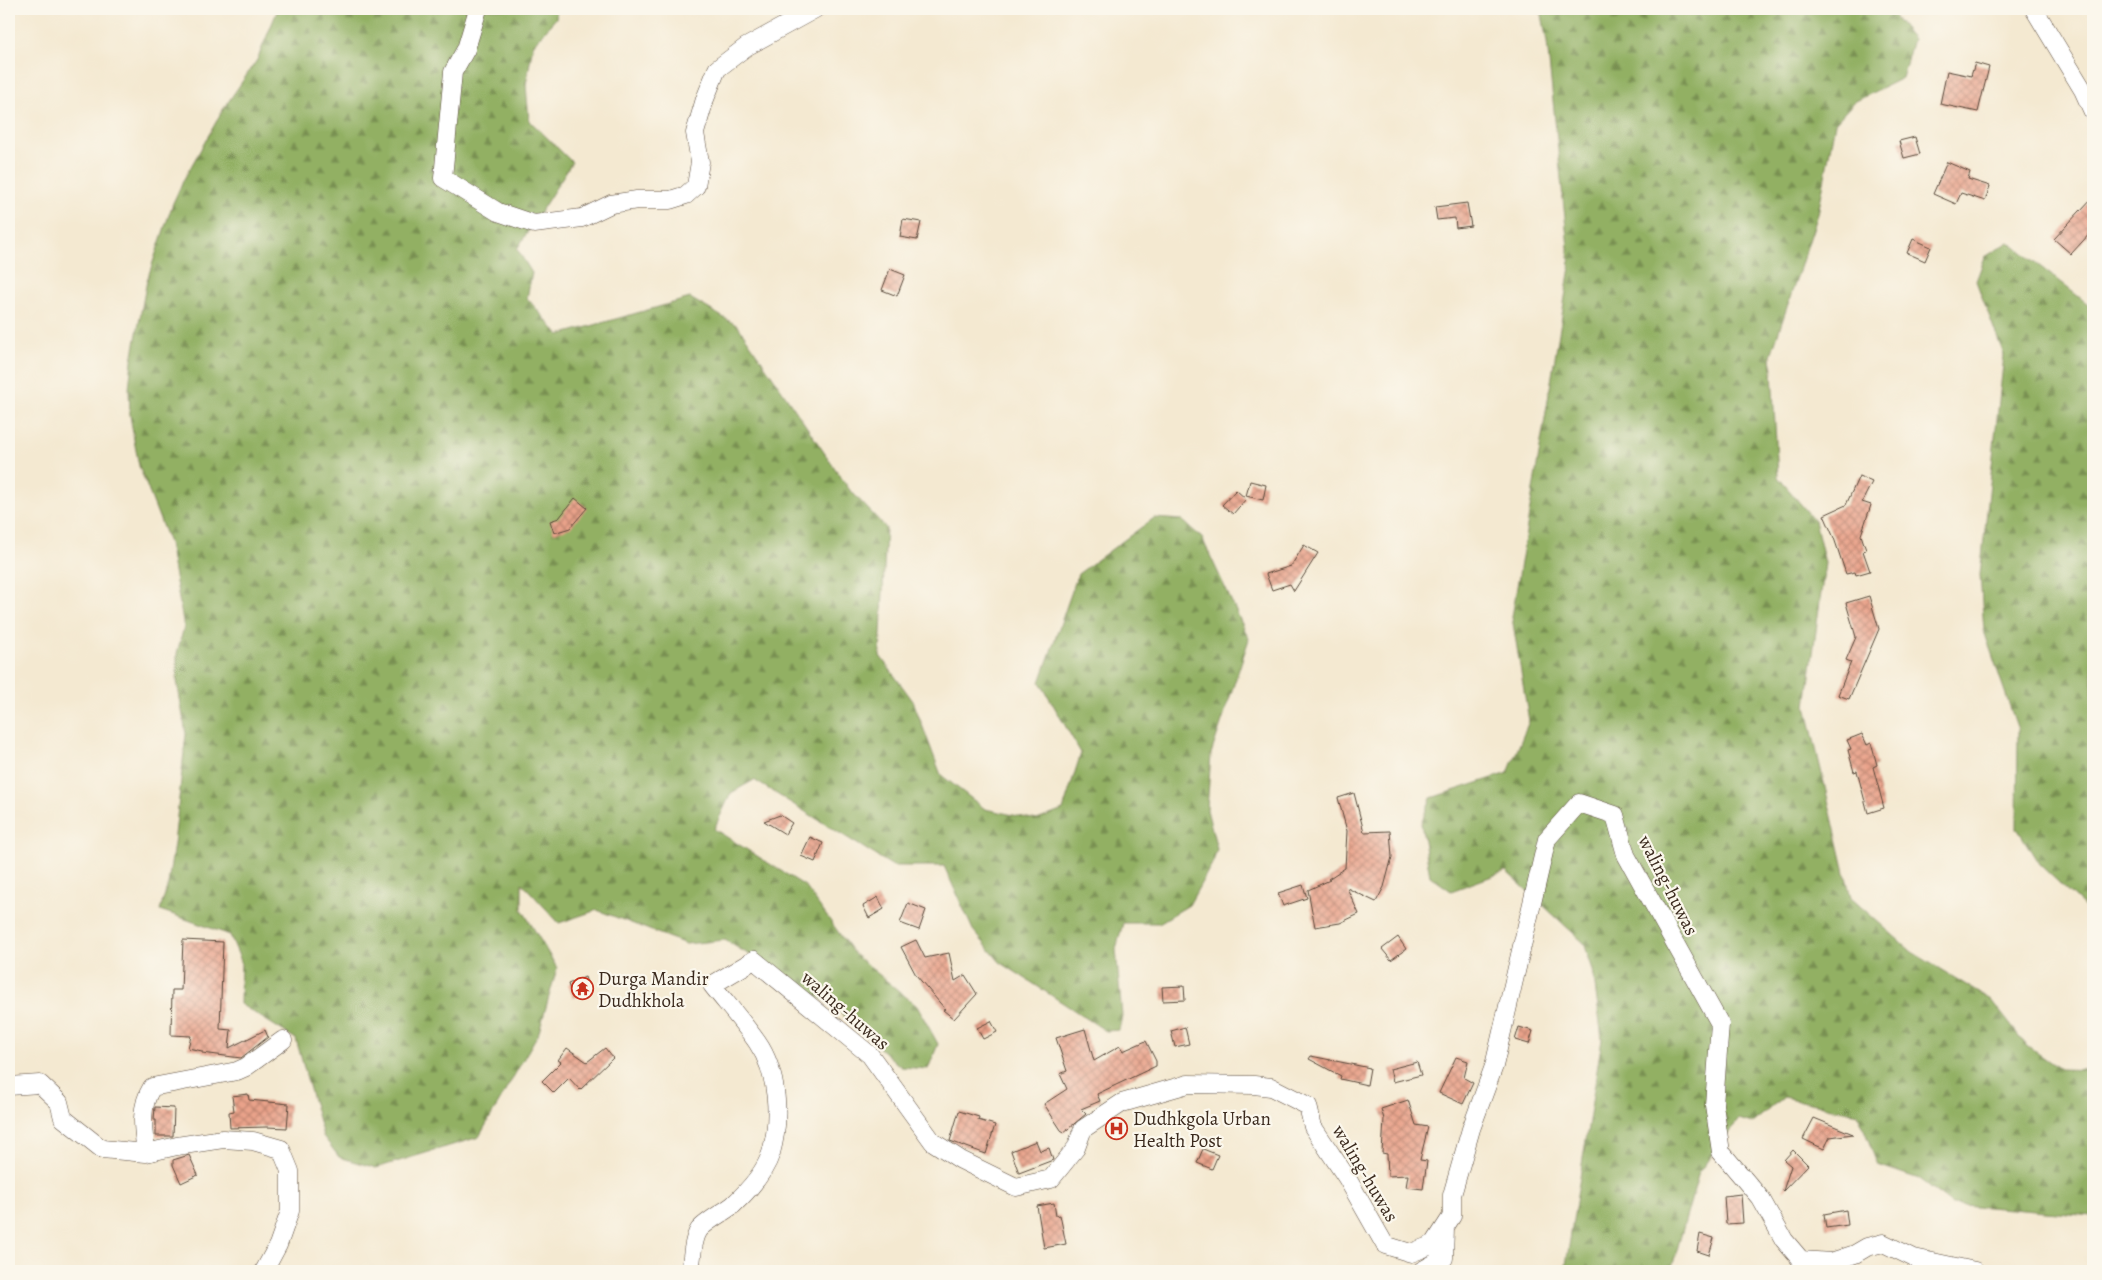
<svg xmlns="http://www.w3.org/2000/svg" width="2102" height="1280" font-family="Alegreya,serif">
<defs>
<pattern id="forest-firs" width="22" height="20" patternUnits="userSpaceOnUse" patternTransform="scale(1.25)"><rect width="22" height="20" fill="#92b063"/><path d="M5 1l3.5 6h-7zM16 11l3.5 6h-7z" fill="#788f51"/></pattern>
<pattern id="building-cross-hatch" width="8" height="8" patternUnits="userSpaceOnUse" patternTransform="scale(1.25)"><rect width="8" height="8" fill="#e9a28a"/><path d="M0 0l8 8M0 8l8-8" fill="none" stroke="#be8470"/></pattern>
</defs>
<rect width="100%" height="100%" fill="#fbf7ec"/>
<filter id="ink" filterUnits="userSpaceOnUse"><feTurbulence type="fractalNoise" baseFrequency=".02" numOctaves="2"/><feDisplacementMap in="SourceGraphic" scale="10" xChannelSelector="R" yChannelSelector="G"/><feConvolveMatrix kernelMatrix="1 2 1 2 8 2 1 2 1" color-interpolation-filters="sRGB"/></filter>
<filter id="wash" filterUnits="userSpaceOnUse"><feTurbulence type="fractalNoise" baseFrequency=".0096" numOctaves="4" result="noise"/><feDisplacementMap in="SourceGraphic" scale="20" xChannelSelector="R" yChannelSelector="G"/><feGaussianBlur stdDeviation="1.12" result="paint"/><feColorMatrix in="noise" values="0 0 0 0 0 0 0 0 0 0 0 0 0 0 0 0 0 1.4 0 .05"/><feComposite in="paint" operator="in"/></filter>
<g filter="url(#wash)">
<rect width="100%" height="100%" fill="#f4e9d1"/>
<path fill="url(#forest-firs)" stroke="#666d40" d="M278 9H557L556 18 533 45 526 85 529 120 572 162 517 249 532 273 527 298 559 335 690 298 738 326 849 489 886 528 880 656 913 701 941 775 985 809 1037 820 1063 810 1081 753 1040 682 1078 574 1154 518 1182 520 1202 538 1249 639 1211 754 1207 810 1217 849 1213 862 1189 905 1159 923H1123L1116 949 1122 1016 1119 1030 1106 1031 1000 962 973 930 944 866H893L754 780 731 793 714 829 805 886 854 954 917 1006 938 1044 928 1069 901 1067 830 1004 725 940 686 944 597 910 559 923 522 883V909L557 968 539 1032 479 1137 376 1168 339 1157 323 1136 296 1039 240 1004 241 961 230 935 160 910 168 884 174 844 186 734 177 681V653L184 627 169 543 139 466 134 440 130 415 129 389 132 360 147 280 173 203 184 179 224 108 257 60Z
M1541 9H1888L1913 39 1902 78 1854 102 1835 123 1818 214 1771 355 1778 477 1815 521 1825 563 1806 706 1851 898 1912 952 1991 1000 2026 1045 2060 1069 2093 1070V1216L1952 1204 1919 1179 1878 1165 1858 1114 1784 1097 1752 1123 1739 1119 1699 1172 1671 1271H1565L1602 1039 1593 970 1584 943 1506 871 1451 891 1430 876 1421 823 1431 798 1508 773 1529 721 1512 617 1570 267 1547 42Z
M2009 242 2093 308V921L2090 912 2039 864 2017 828 2018 730 1984 631 1980 575 2004 355 1976 281 1985 257Z"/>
<g id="blocks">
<path fill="url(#building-cross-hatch)" d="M1975 63 1989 67 1978 112 1940 104 1947 71 1971 76Z
M1915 137 1920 154 1904 158 1899 141Z
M1947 162 1970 172 1968 179 1990 186 1985 201 1961 193 1956 204 1933 194Z
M2093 197V230L2071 254 2054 239Z
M1467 203 1471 226 1456 228 1455 218 1437 220 1435 207Z
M903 219 921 222 917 240 900 237Z
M1913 239 1931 247 1925 261 1907 253Z
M890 269 905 275 897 296 882 290Z
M1859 476 1872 482 1862 502 1871 505 1861 535 1866 550 1863 551 1870 571 1856 575 1855 572 1846 574 1834 538 1824 515 1846 505Z
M1250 481 1266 485 1263 500 1246 496Z
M1236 490 1246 499 1233 514 1222 505Z
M575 498 587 508 570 528 554 533 550 521 559 518Z
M1304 545 1318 553 1294 591 1290 584 1272 590 1266 574 1291 566Z
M1869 596 1879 629 1849 699 1838 695 1851 662 1846 660 1856 637 1846 603Z
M1862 734 1867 745 1871 743 1877 765 1873 767 1884 808 1868 813 1857 771 1854 772 1848 750 1851 749 1847 740Z
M1354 793 1364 832 1390 831 1392 857 1384 887 1376 902 1347 888 1359 914 1340 923 1315 927 1308 890 1330 880 1328 879 1345 868 1347 831 1338 798Z
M780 815 792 823 785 834 764 821Z
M810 837 823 843 815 862 801 856Z
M1303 885 1307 898 1283 906 1278 893Z
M878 897 884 909 869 918 863 906Z
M908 903 926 910 919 930 900 923Z
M1398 937 1406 949 1391 960 1382 949Z
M183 940 223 942 220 1029 231 1030 229 1048 265 1030 268 1037 241 1058 202 1053V1051L188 1048 191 1036 171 1035 172 990H181Z
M916 940 925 958 949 953 955 981 965 975 977 994 954 1019 943 1010 945 1009 916 975 901 947Z
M585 977 590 992 573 998 568 984Z
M1184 986 1185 1000 1163 1001 1162 987Z
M991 1021 997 1032 983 1039 977 1028Z
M1185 1027 1189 1044 1175 1047 1171 1031Z
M1519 1027 1533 1031 1529 1044 1515 1040Z
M1085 1029 1094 1061 1120 1046 1123 1051 1146 1041 1156 1061V1066L1097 1094 1100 1101 1081 1109 1086 1114 1063 1133 1044 1104 1067 1089 1060 1074 1067 1071 1056 1038Z
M567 1048 587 1062 605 1048 613 1058 580 1090 569 1078 554 1093 542 1081 561 1062 558 1060Z
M1311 1056 1370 1068 1367 1085 1340 1079 1341 1076 1309 1059Z
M1456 1057 1468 1061 1464 1078 1473 1083 1463 1104 1439 1093Z
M1417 1062 1421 1075 1393 1082 1390 1069Z
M248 1094 249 1100 289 1104 287 1128 267 1127 230 1128 229 1112 234 1111 232 1096Z
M1408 1100 1416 1125 1428 1127 1420 1160 1427 1161 1423 1189 1406 1187 1408 1175 1388 1176 1387 1154 1382 1153 1384 1119 1381 1109Z
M155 1107 174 1108 173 1136H156V1120H154Z
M959 1111 979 1117 978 1120 995 1125 986 1154 950 1141Z
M1814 1118 1853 1134 1830 1137 1824 1149 1803 1139Z
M1036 1141 1040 1151 1049 1148 1053 1160 1019 1173 1011 1151Z
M1203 1149 1218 1155 1212 1169 1197 1163Z
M1793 1150 1808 1165 1783 1191 1791 1166 1784 1160Z
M189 1155 198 1175 181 1183 173 1165V1160Z
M1741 1194 1743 1223 1726 1224 1724 1196Z
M1054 1203 1056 1216 1060 1215 1066 1244 1044 1248 1037 1206Z
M1846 1210 1848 1225 1826 1228 1824 1214Z
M1700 1234 1714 1238 1709 1255 1697 1251Z"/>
</g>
</g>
<g filter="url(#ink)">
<use href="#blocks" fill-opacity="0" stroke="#574739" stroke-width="1"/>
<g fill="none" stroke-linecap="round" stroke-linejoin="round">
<defs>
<path id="minor" d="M478 9 466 49 453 72 443 178 498 212 534 224 582 218 611 204 637 200H670L686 195 696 186 700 162 695 133 705 99 717 69 746 47 815 9
M2034 9 2083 90 2093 112
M9 1086 40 1084 59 1102 63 1118 102 1149 146 1153 177 1146 223 1139 253 1141 281 1149 290 1171V1211L278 1245 264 1271
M146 1153C143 1130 139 1108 152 1087L237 1071 246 1067 283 1040
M691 1271C691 1261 693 1239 699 1230 705 1222 724 1212 733 1205 748 1191 765 1172 771 1153 781 1118 778 1072 757 1042 743 1022 727 1004 712 985L754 960 870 1055 933 1142 961 1160 1016 1187 1051 1179 1076 1148 1083 1129 1122 1103 1188 1084 1254 1085 1271 1087 1308 1106 1313 1127 1347 1178 1385 1245 1411 1253 1434 1244 1452 1216V1195L1471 1129 1494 1066 1547 839 1579 803 1615 815 1626 855 1720 1024 1714 1105 1721 1152 1761 1199 1784 1240 1801 1260 1831 1262 1855 1254 1867 1247 1883 1243 1914 1258 1975 1271
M1421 1271 1444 1258 1445 1228"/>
</defs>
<use href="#minor" stroke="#574739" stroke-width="19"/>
<use href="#minor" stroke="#fff" stroke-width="18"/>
</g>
</g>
<defs>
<symbol id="temple-ring" viewBox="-11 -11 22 22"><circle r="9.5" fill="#fbf7ec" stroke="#c8321e" stroke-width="1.5"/><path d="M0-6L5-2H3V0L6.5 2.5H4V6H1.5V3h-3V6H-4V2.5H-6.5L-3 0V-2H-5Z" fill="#c8321e"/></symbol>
<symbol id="hospital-ring" viewBox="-11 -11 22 22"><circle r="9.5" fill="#fbf7ec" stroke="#c8321e" stroke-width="1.5"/><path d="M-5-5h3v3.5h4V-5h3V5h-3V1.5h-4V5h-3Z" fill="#c8321e"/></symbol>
</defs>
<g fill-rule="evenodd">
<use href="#temple-ring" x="570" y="976" width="25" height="25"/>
<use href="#hospital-ring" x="1104" y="1116" width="25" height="25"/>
</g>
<g text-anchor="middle" stroke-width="4.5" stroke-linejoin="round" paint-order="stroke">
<g font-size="19" fill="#3b2a1e" stroke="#fbf7ec">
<text transform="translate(1669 885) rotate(63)" y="7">waling-huwas</text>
<text transform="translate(846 1010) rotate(41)" y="7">waling-huwas</text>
<text transform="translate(1366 1173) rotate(59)" y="7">waling-huwas</text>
</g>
<g font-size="19" fill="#3b2a1e" stroke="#fbf7ec" text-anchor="start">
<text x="598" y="985">Durga Mandir<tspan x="598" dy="22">Dudhkhola</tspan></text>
<text x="1133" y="1125">Dudhkgola Urban<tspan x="1133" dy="22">Health Post</tspan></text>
</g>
</g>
<rect width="2102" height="1280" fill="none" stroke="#fbf7ec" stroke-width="30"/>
</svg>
